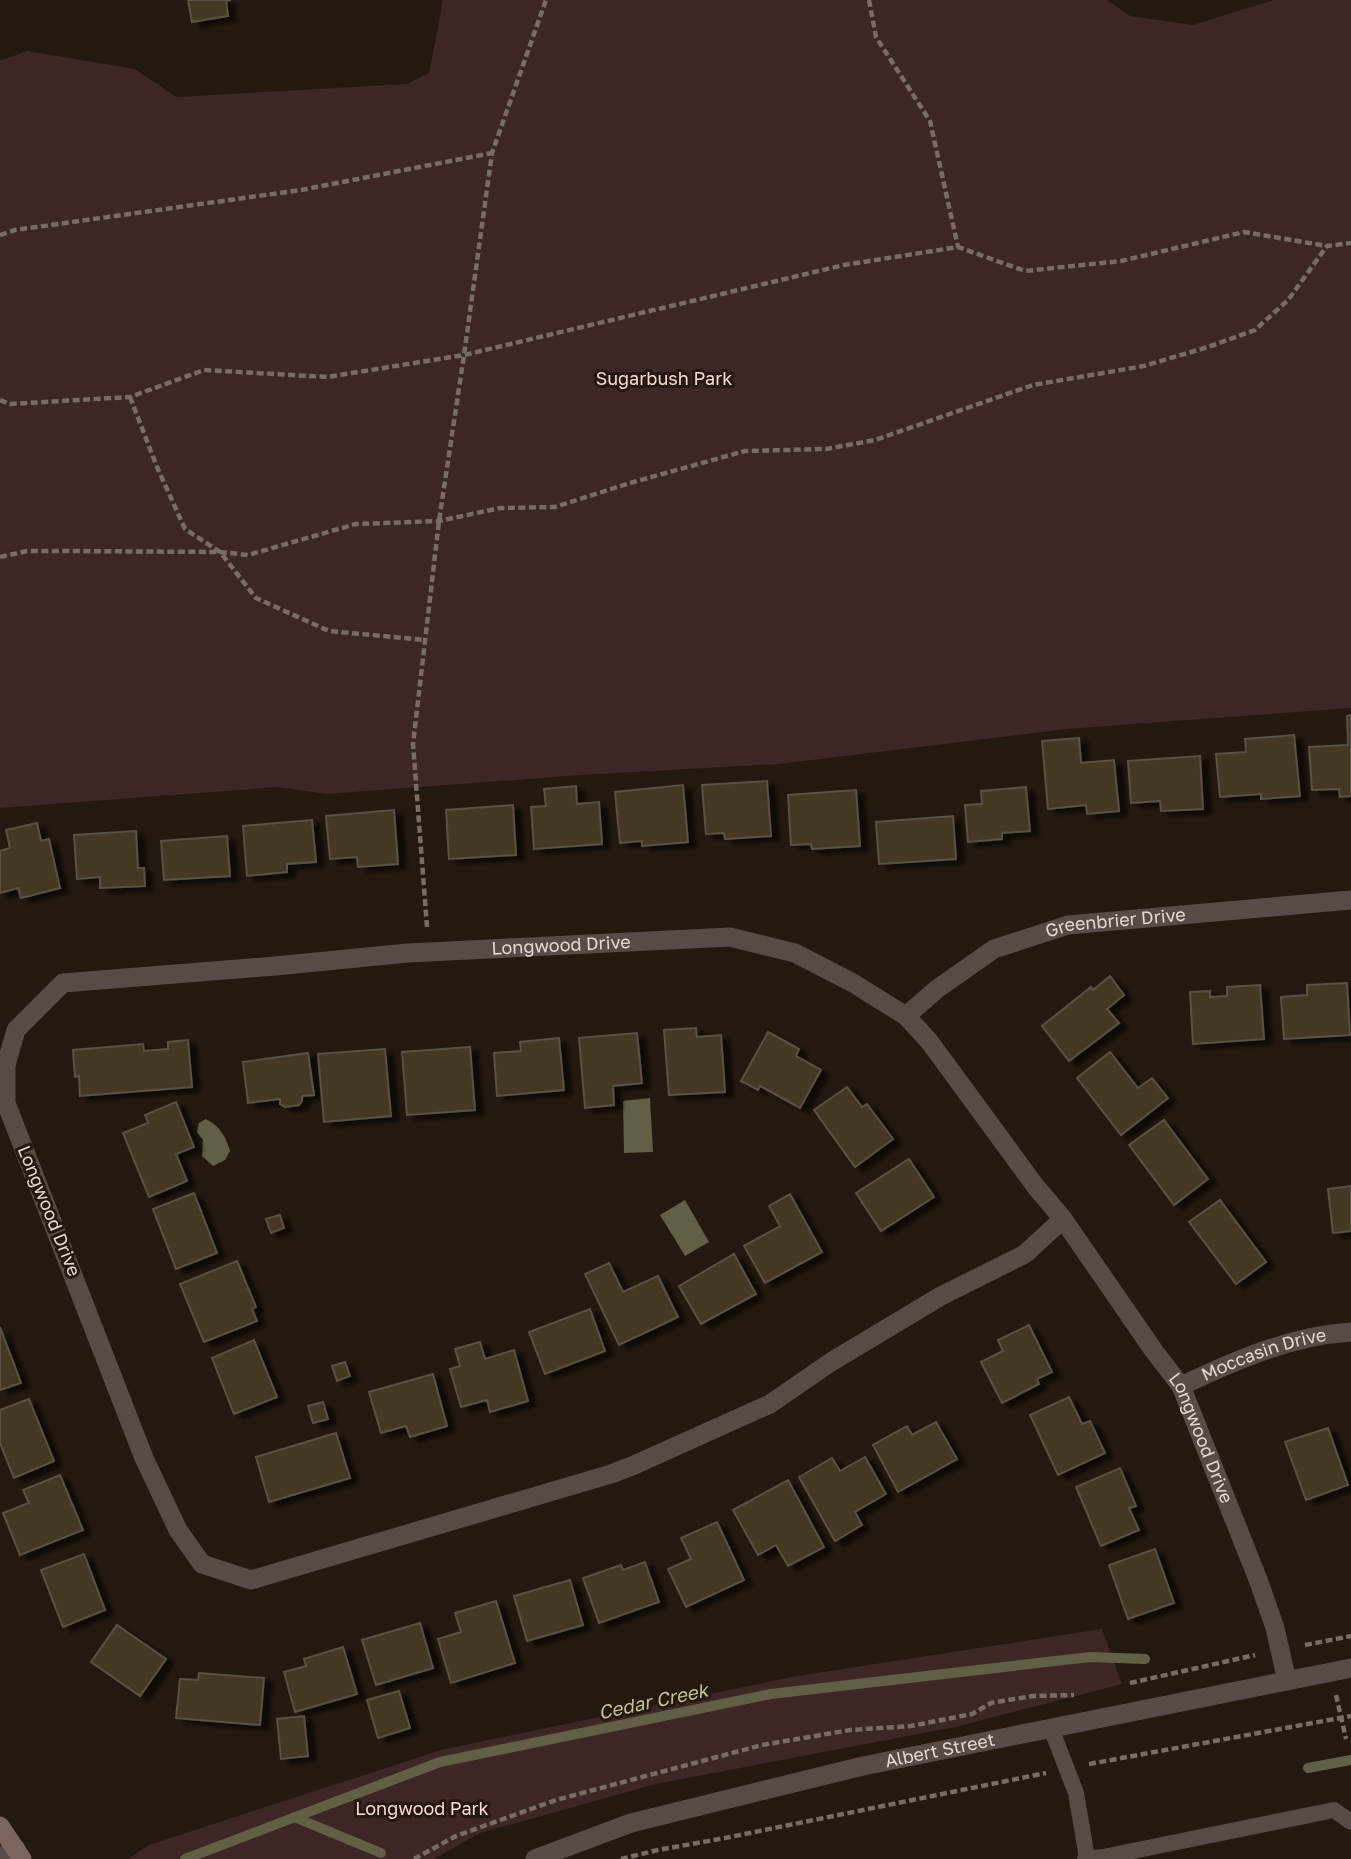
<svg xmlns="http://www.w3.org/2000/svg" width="1351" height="1859" font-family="'Golos Text',sans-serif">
<defs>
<filter id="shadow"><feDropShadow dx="8" dy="4.5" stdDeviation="2" flood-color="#0009"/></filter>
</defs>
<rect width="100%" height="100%" fill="#231910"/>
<path fill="#3e2526" d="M443 0H1107L1130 16 1193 25 1274 0H1351V708L1067 729 779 764 580 775 327 794 278 787 0 808V61L27 51 135 69 176 97 407 84 429 73Z
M1102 1629 1122 1684 955 1727 656 1784 480 1833 434 1859H128L149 1845 441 1750 791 1677Z"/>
<path fill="#615f44" d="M650 1098 653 1152 624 1153 623 1101Z
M206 1119C220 1126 226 1137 230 1151L225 1160 213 1166 202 1156 203 1140 197 1132 199 1123Z
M685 1200 709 1242 685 1256 660 1215Z"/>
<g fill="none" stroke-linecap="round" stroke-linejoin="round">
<path stroke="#615f44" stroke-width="10" d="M1308 1768 1351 1760
M294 1817 381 1853
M185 1859 440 1762 771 1694 1090 1657 1145 1659"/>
</g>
<path fill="#453821" stroke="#585144" stroke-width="2" filter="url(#shadow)" d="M188 0H231L226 1 228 16 192 22Z
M1351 715V796L1340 797 1339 789 1312 790 1309 747 1348 745 1347 716Z
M1294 735 1300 796 1261 799V794L1220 797 1216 754 1246 752 1245 739Z
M1079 738 1081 763 1114 760 1119 811 1087 814 1086 805 1048 809 1042 741Z
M1200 756 1203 809 1161 811 1160 801 1131 803 1128 761Z
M767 781 771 836 725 839 724 833 706 834 702 785Z
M683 785 688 842 642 846V841L620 843 615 792Z
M576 786 577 804 599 802 602 844 534 849 531 807 546 806 544 789Z
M1026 787 1030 831 1002 833V839L968 842 965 805 982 804 981 791Z
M856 790 860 846 812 849 811 844 791 845 788 795Z
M513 805 516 855 449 859 446 810Z
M394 810 398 864 358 867 357 857 330 859 326 816Z
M953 816 956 859 879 864 876 822Z
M312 820 316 862 287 864V872L247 876 243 826Z
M37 823 41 841 49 839 60 888 21 898 18 888 0 893V851L10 848 6 830Z
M136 831 138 868H144L145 886 100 888V877L77 879 74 835Z
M227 836 230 876 164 880 161 841Z
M1110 976 1124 995 1107 1009 1119 1023 1069 1061 1042 1026 1091 987 1093 990Z
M1347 983 1350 1035 1284 1039 1281 997 1307 995V985Z
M1260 985 1264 1039 1193 1044 1190 992 1210 991V997L1227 996V987Z
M696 1028 697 1037 721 1035 725 1092 669 1095 664 1030Z
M768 1032 799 1049 796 1056 821 1070 800 1108 760 1086 758 1090 741 1081Z
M637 1033 642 1083 613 1086 614 1105 585 1108 579 1038Z
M559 1038 564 1090 497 1096 494 1053 521 1051 520 1042Z
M188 1040 192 1087 80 1096 79 1076 75 1077 73 1050 143 1044 144 1051 168 1049V1042Z
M470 1047 475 1110 407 1115 402 1052Z
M385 1049 391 1116 324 1122 318 1054Z
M1110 1052 1138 1088 1152 1078 1168 1098 1121 1135 1077 1078Z
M308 1053 314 1095 302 1096V1101L299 1105 285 1107 280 1104V1099L248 1103 243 1062Z
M847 1087 862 1107 867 1104 893 1139 855 1167 814 1110Z
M176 1102 194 1147 176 1154 187 1181 149 1197 123 1133 148 1123 145 1115Z
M1164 1120 1208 1179 1174 1205 1129 1145Z
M909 1159 934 1197 881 1231 856 1193Z
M1351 1186V1231L1333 1233 1328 1189Z
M194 1193 217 1253 176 1269 153 1209Z
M790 1194 822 1252 765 1283 744 1246 780 1226 769 1206Z
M1220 1200 1266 1262 1236 1284 1189 1222Z
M280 1215 284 1228 271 1233 266 1219Z
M734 1254 756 1294 701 1324 679 1286Z
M237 1261 256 1307 252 1309 257 1321 204 1342 180 1284Z
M609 1263 623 1292 658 1276 678 1317 619 1345 585 1274Z
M590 1309 605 1351 545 1374 529 1332Z
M1029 1325 1052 1372 1037 1379 1039 1384 1002 1403 981 1362 1003 1351 998 1340Z
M0 1327 21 1383 0 1390Z
M254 1340 277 1397 234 1414 212 1358Z
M480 1342 485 1359 514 1350 528 1401 490 1412 487 1400 461 1407 450 1369 460 1366 455 1349Z
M345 1362 350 1376 337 1381 332 1366Z
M433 1374 447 1426 410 1437 406 1426 381 1433 369 1392Z
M1069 1397 1082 1424 1090 1421 1105 1453 1058 1475 1030 1415Z
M29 1399 54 1461 14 1478 0 1443V1410Z
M323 1402 328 1419 313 1423 308 1406Z
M936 1422 957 1459 898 1492 873 1445 907 1426 912 1435Z
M1328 1428 1348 1485 1306 1500 1285 1442Z
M336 1433 350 1478 269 1502 256 1457Z
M865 1457 886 1494 855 1512 862 1525 835 1541 799 1477 832 1458 840 1471Z
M1120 1468 1136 1506 1129 1508 1139 1530 1101 1546 1076 1487Z
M60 1475 83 1530 20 1555 3 1513 29 1503 23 1490Z
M788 1480 824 1547 788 1566 776 1545 758 1555 733 1510Z
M717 1522 744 1580 686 1607 668 1569 691 1559 681 1538Z
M1155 1549 1174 1603 1128 1619 1109 1565Z
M84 1554 105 1610 63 1627 41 1570Z
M645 1562 659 1602 599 1623 583 1578 621 1565 623 1570Z
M570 1580 583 1625 527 1641 514 1596Z
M496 1601 515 1663 451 1683 438 1639 461 1632 455 1613Z
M420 1623 433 1668 376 1685 362 1640Z
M117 1625 166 1659 140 1696 91 1662Z
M343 1647 357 1694 295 1712 284 1672 306 1666 304 1659Z
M199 1673 264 1678 260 1725 176 1718 180 1679 198 1680Z
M399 1691 410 1728 378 1738 367 1700Z
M304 1716 308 1756 281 1759 277 1719Z"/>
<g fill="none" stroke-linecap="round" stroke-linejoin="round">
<path stroke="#766d66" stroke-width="4.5" stroke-dasharray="7 3.5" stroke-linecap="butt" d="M869 0 876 37 930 121 958 247
M0 235 15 230 301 190 492 153
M130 397 157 467 185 529 220 552 256 598 329 631 425 640
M0 400 10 404 130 397 204 370 327 377 464 355 844 265 958 247 1025 271 1121 261 1244 232 1327 246
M0 557 27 551H67L220 552 248 555 356 524 439 521 500 508 555 507 630 483 745 451 826 449 875 440 1033 385 1144 366 1208 347 1255 330 1288 300 1327 246 1351 243
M427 927 413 744 439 521 464 355 492 153 546 0
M1305 1645 1351 1636
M1130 1683 1255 1655
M1336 1695 1346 1739
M1089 1764 1351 1716
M414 1859 456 1836 556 1800 762 1745 850 1730 911 1726 972 1714 991 1703 1032 1696 1074 1695
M621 1859 658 1850 725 1838 1046 1773"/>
<path stroke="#584b47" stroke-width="16" d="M1051 1728 1076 1793 1087 1858
M1085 1859 1103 1857 1334 1810 1351 1822"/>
<g stroke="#584b47" stroke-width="19">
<path id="s1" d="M906 1016 937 989 994 949 1068 925 1351 900"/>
<path id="s2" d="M1063 1219 1025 1254 941 1296 831 1362 770 1404 632 1466 611 1474 251 1580 202 1564 178 1530 144 1458 6 1103V1065L16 1030 63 983 275 966 408 953 730 937 795 953 853 983 906 1016 929 1041 1036 1187 1063 1219 1154 1351 1181 1386 1259 1582 1275 1628 1287 1681"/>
<path id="s3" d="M1181 1386C1236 1360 1290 1336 1351 1332"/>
<path d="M0 1857 16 1849"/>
</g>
<path stroke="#584b47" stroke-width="19" id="s4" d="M535 1859 631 1823 863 1766 1351 1668"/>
<path stroke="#7a665f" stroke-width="19" d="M0 1826 22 1859"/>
</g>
<g text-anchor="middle" stroke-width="6" stroke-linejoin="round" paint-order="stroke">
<g font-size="18" fill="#fed8d8" stroke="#231910">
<text x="664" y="385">Sugarbush Park</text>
<text x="422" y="1815">Longwood Park</text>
</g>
<g font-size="18" fill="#e0d8d2" stroke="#231910">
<text dy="6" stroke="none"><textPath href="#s1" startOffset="236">Greenbrier Drive</textPath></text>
<text dy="6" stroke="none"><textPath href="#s2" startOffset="2091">Longwood Drive</textPath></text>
<text transform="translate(49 1211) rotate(68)" y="6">Longwood Drive</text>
<text dy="6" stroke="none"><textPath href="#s3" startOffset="89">Moccasin Drive</textPath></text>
<text dy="6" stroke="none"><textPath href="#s2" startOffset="2972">Longwood Drive</textPath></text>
<text dy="6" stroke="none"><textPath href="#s4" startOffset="420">Albert Street</textPath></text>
</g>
<g font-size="19" font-style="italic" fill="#c5c18c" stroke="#231910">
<text transform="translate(653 1701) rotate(-12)" y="7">Cedar Creek</text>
</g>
</g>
</svg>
